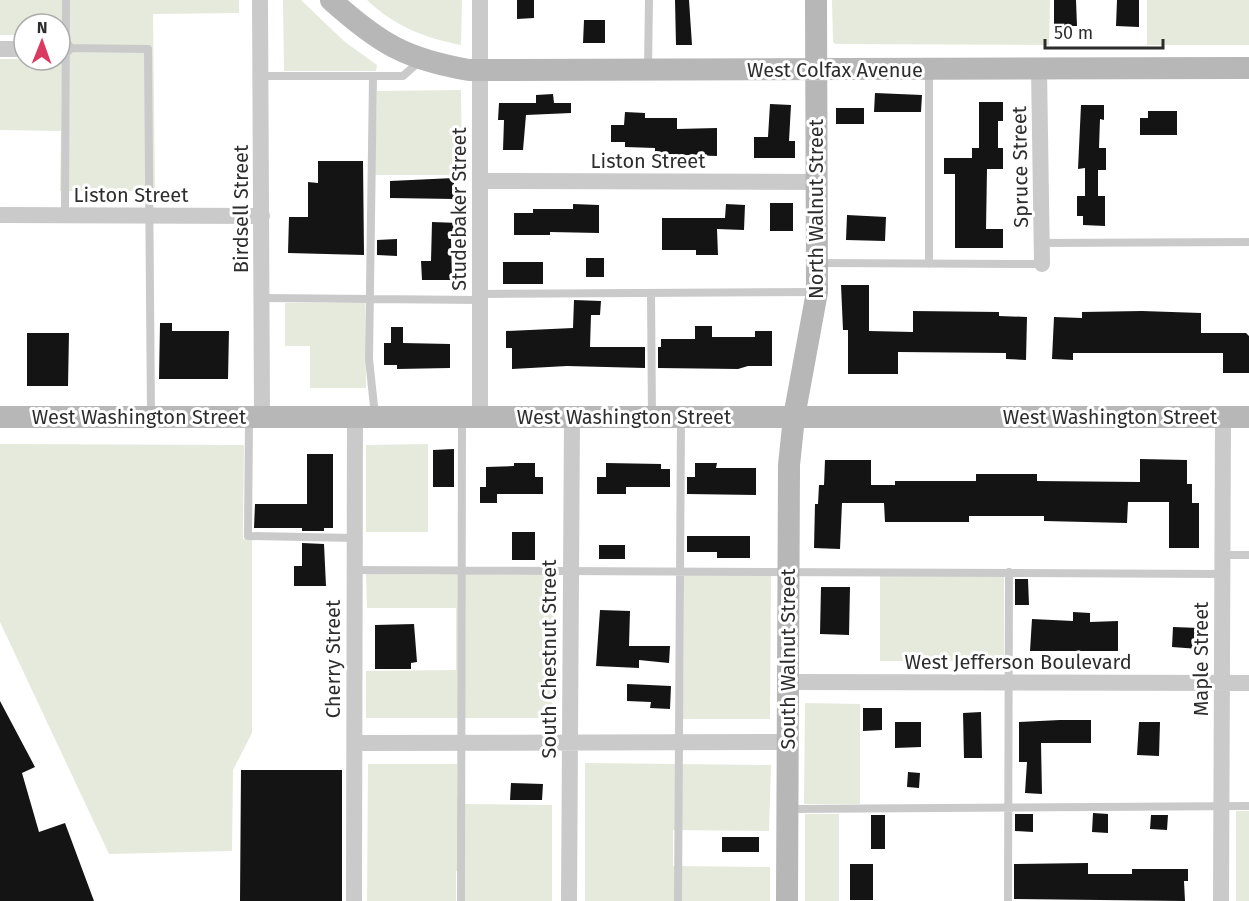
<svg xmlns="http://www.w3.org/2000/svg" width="1249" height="901" font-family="'Fira Sans',sans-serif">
<rect width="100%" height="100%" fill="#fff"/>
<path fill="#e6eadc" d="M0 0H239V13L153 14 155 191H60L61 131 0 130V59L69 58V35H60V24H24V35H0Z
M283 0H301L345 42 377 65 376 71H284Z
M367 0H462L461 45C425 38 394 26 367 0Z
M832 0H1050L1049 45 835 44 833 42Z
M1147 0H1249V45H1147Z
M461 90 462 175H375L377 91Z
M285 303H365L366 388H310V346H285Z
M0 444 244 445 243 539 252 540V733L233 770 232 851 109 854 0 622Z
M428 444V532H366V445Z
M366 574 554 575 552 718H366V671L456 670V608H367Z
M684 575H771L770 719H683Z
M880 575 1004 576V661H880Z
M805 703 860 704V804H804Z
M585 763 771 765 769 831 673 830V866L770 867V901H585Z
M368 764H457V795L465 804 552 805V901H464V871H456V901H367Z
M1236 811H1249V901H1236Z
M805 814H839V901H805Z"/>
<path fill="#141414" d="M517 0H534V18L517 19Z
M675 0H689L692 45H676Z
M1054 0H1076L1077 26H1054Z
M1117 0H1139V27L1116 26Z
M584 20H605V43H583Z
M875 93 922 95 921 112H874Z
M553 94 554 103H571V113L526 115 523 150H503L504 120H498L499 103H536V95Z
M979 102H1003V121H998V148H1003V169H987L986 229H1003V248H955V174H944V158H972V148H979Z
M770 104 791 105 789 141H795V158H754V137H768Z
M1081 105H1104V120L1100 119 1099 148H1106V170H1098V196H1105V226L1083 225V216H1077V196H1085V168L1078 169Z
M836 108H864V124H836Z
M1148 111H1177V135H1140V118H1148Z
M625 112 645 113V118H677V129L717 128V156L655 154V148L625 147V142H611V125H624Z
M318 161H363L364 255 288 253 289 217H308V182L318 183Z
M454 178V199L390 198V181Z
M770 203H793V231H770Z
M573 204 599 205V233L550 232V235H514V213H533V209H573Z
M726 204 745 205 744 230 717 229 718 255H696V250H662V218H725Z
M847 215 886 217 885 241 846 240Z
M432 222 459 223 458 239H451L452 280H422L421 261H431Z
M397 239V256L377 255V240Z
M586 258H604V277H586Z
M503 262H543V284H503Z
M841 285H869V331L913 332V311L999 312V316L1027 317 1026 360 1006 359V353L898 352V374H848V330H843Z
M574 300 601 301 600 315H591L590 347H645V368L567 366 512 369V348H506V331L573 328Z
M1142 311 1201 313V333H1246L1249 336V373H1223V353H1073V360L1052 359 1054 317 1082 318V312Z
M160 323H172V331H229L228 379H159Z
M695 326H712V337H755V331H772V366H748L738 369 658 368V347H661V339H695Z
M391 327H403V343L450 344V368L397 369V365H384V343H391Z
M27 333H69L68 386H27Z
M454 449V487H433V450Z
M307 454H333V528H324V531H302V528H254L255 504H307Z
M1140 459 1187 460V484H1192V503H1199V548H1169V502H1128L1127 523 1044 521V516H969V522H885L884 503H842L840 549 814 548 815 504H818L819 485H824L825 460H871V485H895V481H976V474H1037V481L1140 482Z
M514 463H535V477H543V494H497V503H480V487H486V467L514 466Z
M606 463 661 464V469H670V487H626V494H597V477H606Z
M695 463H717L716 468H756V495L687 494V477H695Z
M512 532H535V560H512Z
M687 536H750V558H717V552H687Z
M302 543 324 544 326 586H294V566H302Z
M599 545H625V559H599Z
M1015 579H1028L1029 605H1015Z
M821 587H850L849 635 820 634Z
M600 610 630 611 629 646H670L669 663 639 660V668L596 666Z
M1073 612 1090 613V622L1118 621V651H1030L1032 619 1073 621Z
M414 624 417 662 411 663V669H375V625Z
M1173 627 1200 628 1199 649 1172 647Z
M627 684 671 686 670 709 650 708 651 702 627 701Z
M0 701 35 767 22 773 39 832 65 823 94 901H0Z
M863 708H882V730L863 731Z
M981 712 982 758H964L963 713Z
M1060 720H1091V743H1041L1042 794 1025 793 1027 762H1019V722Z
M895 722H921V747L895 748Z
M1139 722H1160L1159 756 1137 755Z
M241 770H342V901H240Z
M908 772 920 773 919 788 907 787Z
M511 783 543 784 542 800H510Z
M1093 813 1108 814V833L1092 832Z
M1015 814H1033V832L1015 831Z
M871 815H885V849H871Z
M1151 815H1168L1167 830 1150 829Z
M722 837H759V852H722Z
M1088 863V874H1132V869H1188V881H1184L1185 901 1014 899V864Z
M850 864H873V900H850Z"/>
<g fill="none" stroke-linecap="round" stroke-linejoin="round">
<path stroke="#cacaca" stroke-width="8" d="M66 48 148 49 151 417
M648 69 649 0
M929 70V264
M261 76H403L421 60
M373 77 369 359 375 416
M65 216 66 0
M1042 243 1249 242
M818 263 1042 264
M480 294 815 292
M651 294 652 417
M262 298 480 300
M249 418 248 536 354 538
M1222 555H1249
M354 570 1222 574
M788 809 1249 806
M461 901 462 418
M678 901 681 417
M1008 901 1009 572"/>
<path stroke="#cacaca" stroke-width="16" d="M260 0 262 417
M60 48H66
M0 49H24
M1039 69 1042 264
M480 181 816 182
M0 215 262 216
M480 417V0
M788 682 1249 683
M355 743 788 742
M354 901 355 417
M569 901 572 417
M1221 901 1223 417"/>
<path stroke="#b7b7b7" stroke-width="22" d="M331 0C379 43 405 59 469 70L1249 68
M0 417H1249
M787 901 789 465 794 417 817 292 816 0"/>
</g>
<g text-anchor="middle" stroke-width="6" stroke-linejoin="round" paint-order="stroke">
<g font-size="20" fill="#2d2d2d" stroke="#fff">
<text x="835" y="77">West Colfax Avenue</text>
<text x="648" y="168">Liston Street</text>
<text transform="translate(1020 167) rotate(-91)" y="7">Spruce Street</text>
<text x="131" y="202">Liston Street</text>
<text transform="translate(241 209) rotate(-90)" y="7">Birdsell Street</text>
<text transform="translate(459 209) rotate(-90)" y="7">Studebaker Street</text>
<text transform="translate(816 209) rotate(-90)" y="7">North Walnut Street</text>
<text x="139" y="424">West Washington Street</text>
<text x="624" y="424">West Washington Street</text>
<text x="1110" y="424">West Washington Street</text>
<text transform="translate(333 659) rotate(-90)" y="7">Cherry Street</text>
<text transform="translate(549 659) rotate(-90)" y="7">South Chestnut Street</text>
<text transform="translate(788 659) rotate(-90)" y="7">South Walnut Street</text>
<text transform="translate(1201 659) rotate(-90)" y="7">Maple Street</text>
<text x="1018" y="669">West Jefferson Boulevard</text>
</g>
</g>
<g transform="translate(42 42) rotate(1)"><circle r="28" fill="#ffffff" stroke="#ababab" stroke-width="1.5"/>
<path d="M0-4.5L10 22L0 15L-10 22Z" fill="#da3a5f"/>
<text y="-9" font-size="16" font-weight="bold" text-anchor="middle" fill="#2d2d2d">N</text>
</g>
<path d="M1045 39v9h118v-9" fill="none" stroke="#2d2d2d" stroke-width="3"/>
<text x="1054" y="39" font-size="18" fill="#2d2d2d" stroke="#ffffff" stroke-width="4.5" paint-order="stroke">50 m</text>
</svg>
